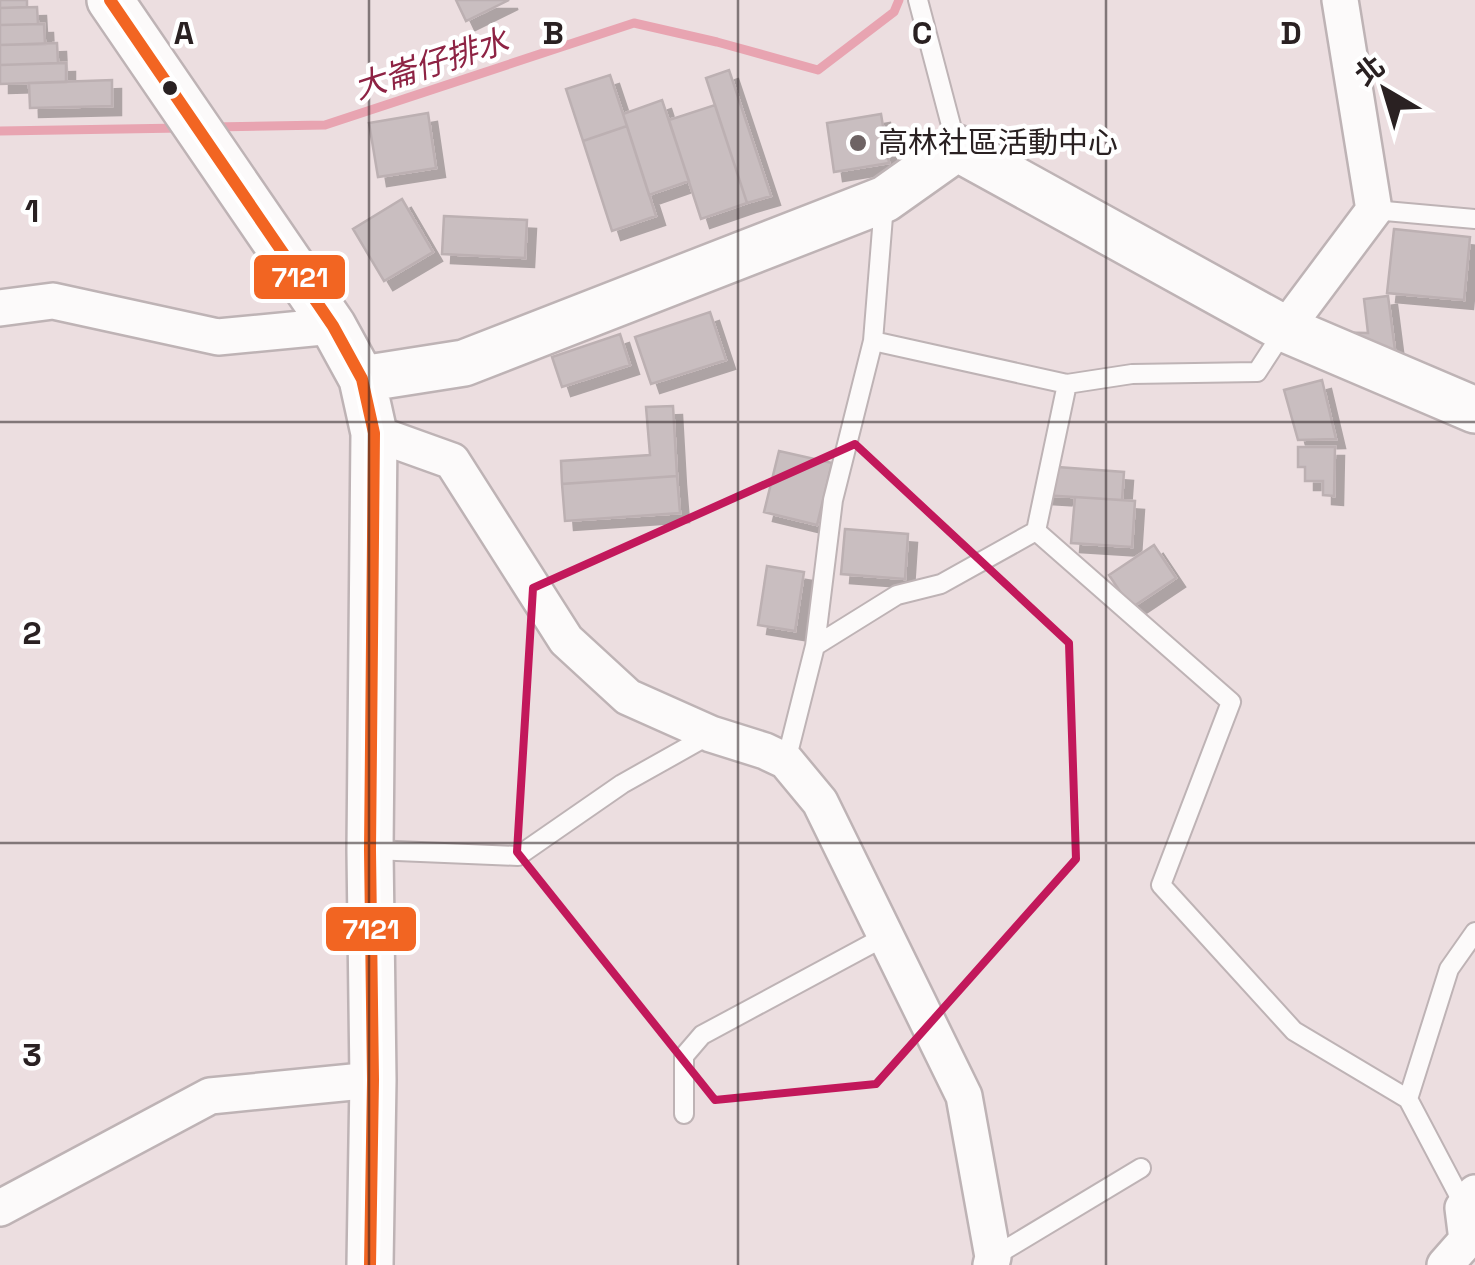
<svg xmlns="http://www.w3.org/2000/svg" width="1475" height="1265" font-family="'Space Grotesk','Noto Sans TC',sans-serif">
<defs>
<filter id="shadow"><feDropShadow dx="9" dy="9" stdDeviation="0" flood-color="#0004"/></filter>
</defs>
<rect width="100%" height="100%" fill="#ecdee0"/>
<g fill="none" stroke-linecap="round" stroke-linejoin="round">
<path stroke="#e8a4b1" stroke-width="9" d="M212 127 325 125 634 23 717 42 818 70 894 12 899 0
M0 131 182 128"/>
</g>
<path fill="#c9bec0" stroke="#bcb0b2" stroke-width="2.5" filter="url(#shadow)" d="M0 0H27V7L0 8Z
M456 0H509L466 21Z
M37 7 38 24 0 25V8Z
M44 24 45 44 0 45V25Z
M57 43 58 63 0 65V45Z
M66 63V82L0 84V65Z
M729 70 771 196 747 203 706 78Z
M610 75 627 126 583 141 566 89Z
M112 80V106L30 108 29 83Z
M662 100 689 181 649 195 623 114Z
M715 105 747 203 701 219 669 120Z
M428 113 436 168 378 177 369 123Z
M881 114 889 163 834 172 827 123Z
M627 126 656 216 612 231 583 141Z
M402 199 433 252 384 281 353 229Z
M444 216 527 220 525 258 442 254Z
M1394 229 1470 237 1464 300 1387 293Z
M1388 296 1397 366 1322 332 1368 333 1364 299Z
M710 312 726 360 651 384 635 337Z
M620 334 630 365 562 387 552 357Z
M1322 380 1336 439 1298 440 1284 390Z
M673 406 677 476 562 484 561 461 650 455 646 407Z
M1298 447H1335L1334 496 1323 495V481H1305V467H1298Z
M779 451 832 463 817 525 764 512Z
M1044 466 1124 472 1122 500 1042 495Z
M677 476 680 513 565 521 562 484Z
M1075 497 1135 501 1132 547 1071 543Z
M845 529 908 534 905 579 841 574Z
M1154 545 1176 578 1131 608 1109 575Z
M767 566 804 572 795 631 758 625Z"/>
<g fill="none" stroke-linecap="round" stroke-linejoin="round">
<defs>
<path id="service" d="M918 0 957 148
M884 204 873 341 1067 384 1132 374 1257 372 1285 329
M1374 210 1475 219
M1067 384 1036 531 1231 702 1161 885 1294 1031 1408 1099 1466 1209
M815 646 897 595 941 584 1036 531
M786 761 815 646 833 500 873 341
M373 850 518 856 622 784 711 734
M1408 1099 1449 969 1475 932
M684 1114V1056L702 1035 886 936
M993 1257 1141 1168"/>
<path id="minor" d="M0 308 53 301 218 337 333 326
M1285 329 1374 210 1340 0
M374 433 452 461 566 640 628 697 711 734 765 751 786 761 820 802 964 1096 993 1257 991 1265
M0 1208 210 1096 373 1080
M1445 1265 1467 1240 1463 1208 1475 1193"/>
<path id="tertiary" d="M110 0 333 326 362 379 374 433 370 850 373 1080 370 1265
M362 379 464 363 885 199 957 148 1285 329 1475 410"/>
</defs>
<use href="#service" stroke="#beb3b5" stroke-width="22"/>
<use href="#minor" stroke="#beb3b5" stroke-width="40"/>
<use href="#tertiary" stroke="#beb3b5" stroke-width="50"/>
<use href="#service" stroke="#fcfafa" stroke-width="18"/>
<use href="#minor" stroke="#fcfafa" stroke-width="35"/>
<use href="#tertiary" stroke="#fcfafa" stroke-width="45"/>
<defs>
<path id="bus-1" d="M110 0 333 326 362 379 374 433 370 850 373 1080 370 1265"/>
</defs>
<use href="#bus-1" stroke="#fff" stroke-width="20"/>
<use href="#bus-1" stroke="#f26522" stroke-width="12"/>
</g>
<path fill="none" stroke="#c2185b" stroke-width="8" stroke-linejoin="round" d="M855 444 1069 643 1076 859 876 1084 715 1100 517 852 533 588Z"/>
<path fill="none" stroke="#2a2122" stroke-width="2.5" stroke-opacity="0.55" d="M369 0V1265M738 0V1265M1106 0V1265M0 422H1475M0 843H1475"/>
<circle fill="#2a2122" stroke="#fff" stroke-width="4" cx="170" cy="88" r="9"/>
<circle fill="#6e6364" stroke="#fff" stroke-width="4" cx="858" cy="143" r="10"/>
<g text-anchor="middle" stroke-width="9" stroke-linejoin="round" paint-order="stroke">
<g font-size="30" fill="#2a2122" stroke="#fff" text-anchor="start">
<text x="878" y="153">高林社區活動中心</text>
</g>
<g font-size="32" font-style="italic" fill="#8e2344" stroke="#fff">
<text transform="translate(431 64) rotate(-18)" y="11">大崙仔排水</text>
</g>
</g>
<g font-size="32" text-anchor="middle" font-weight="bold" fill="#2a2122" stroke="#fff" stroke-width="9" stroke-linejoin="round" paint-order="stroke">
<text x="184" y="44">A</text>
<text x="553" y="44">B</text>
<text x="922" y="44">C</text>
<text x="1291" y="44">D</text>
<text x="32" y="222">1</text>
<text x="32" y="644">2</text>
<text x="32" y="1066">3</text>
</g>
<g stroke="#fff" stroke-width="4">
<rect x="252" y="253" width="95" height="48" rx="10" fill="#f26522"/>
<rect x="324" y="905" width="94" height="48" rx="10" fill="#f26522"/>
</g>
<g font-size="28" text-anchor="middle" font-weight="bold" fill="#fff">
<text x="300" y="287">7121</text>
<text x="371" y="939">7121</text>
</g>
<g transform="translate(1385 90) rotate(322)" stroke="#ffffff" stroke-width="8" paint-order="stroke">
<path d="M0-8L18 38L0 25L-18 38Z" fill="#2a2122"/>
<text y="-15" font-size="28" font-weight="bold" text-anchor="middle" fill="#2a2122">北</text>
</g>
</svg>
